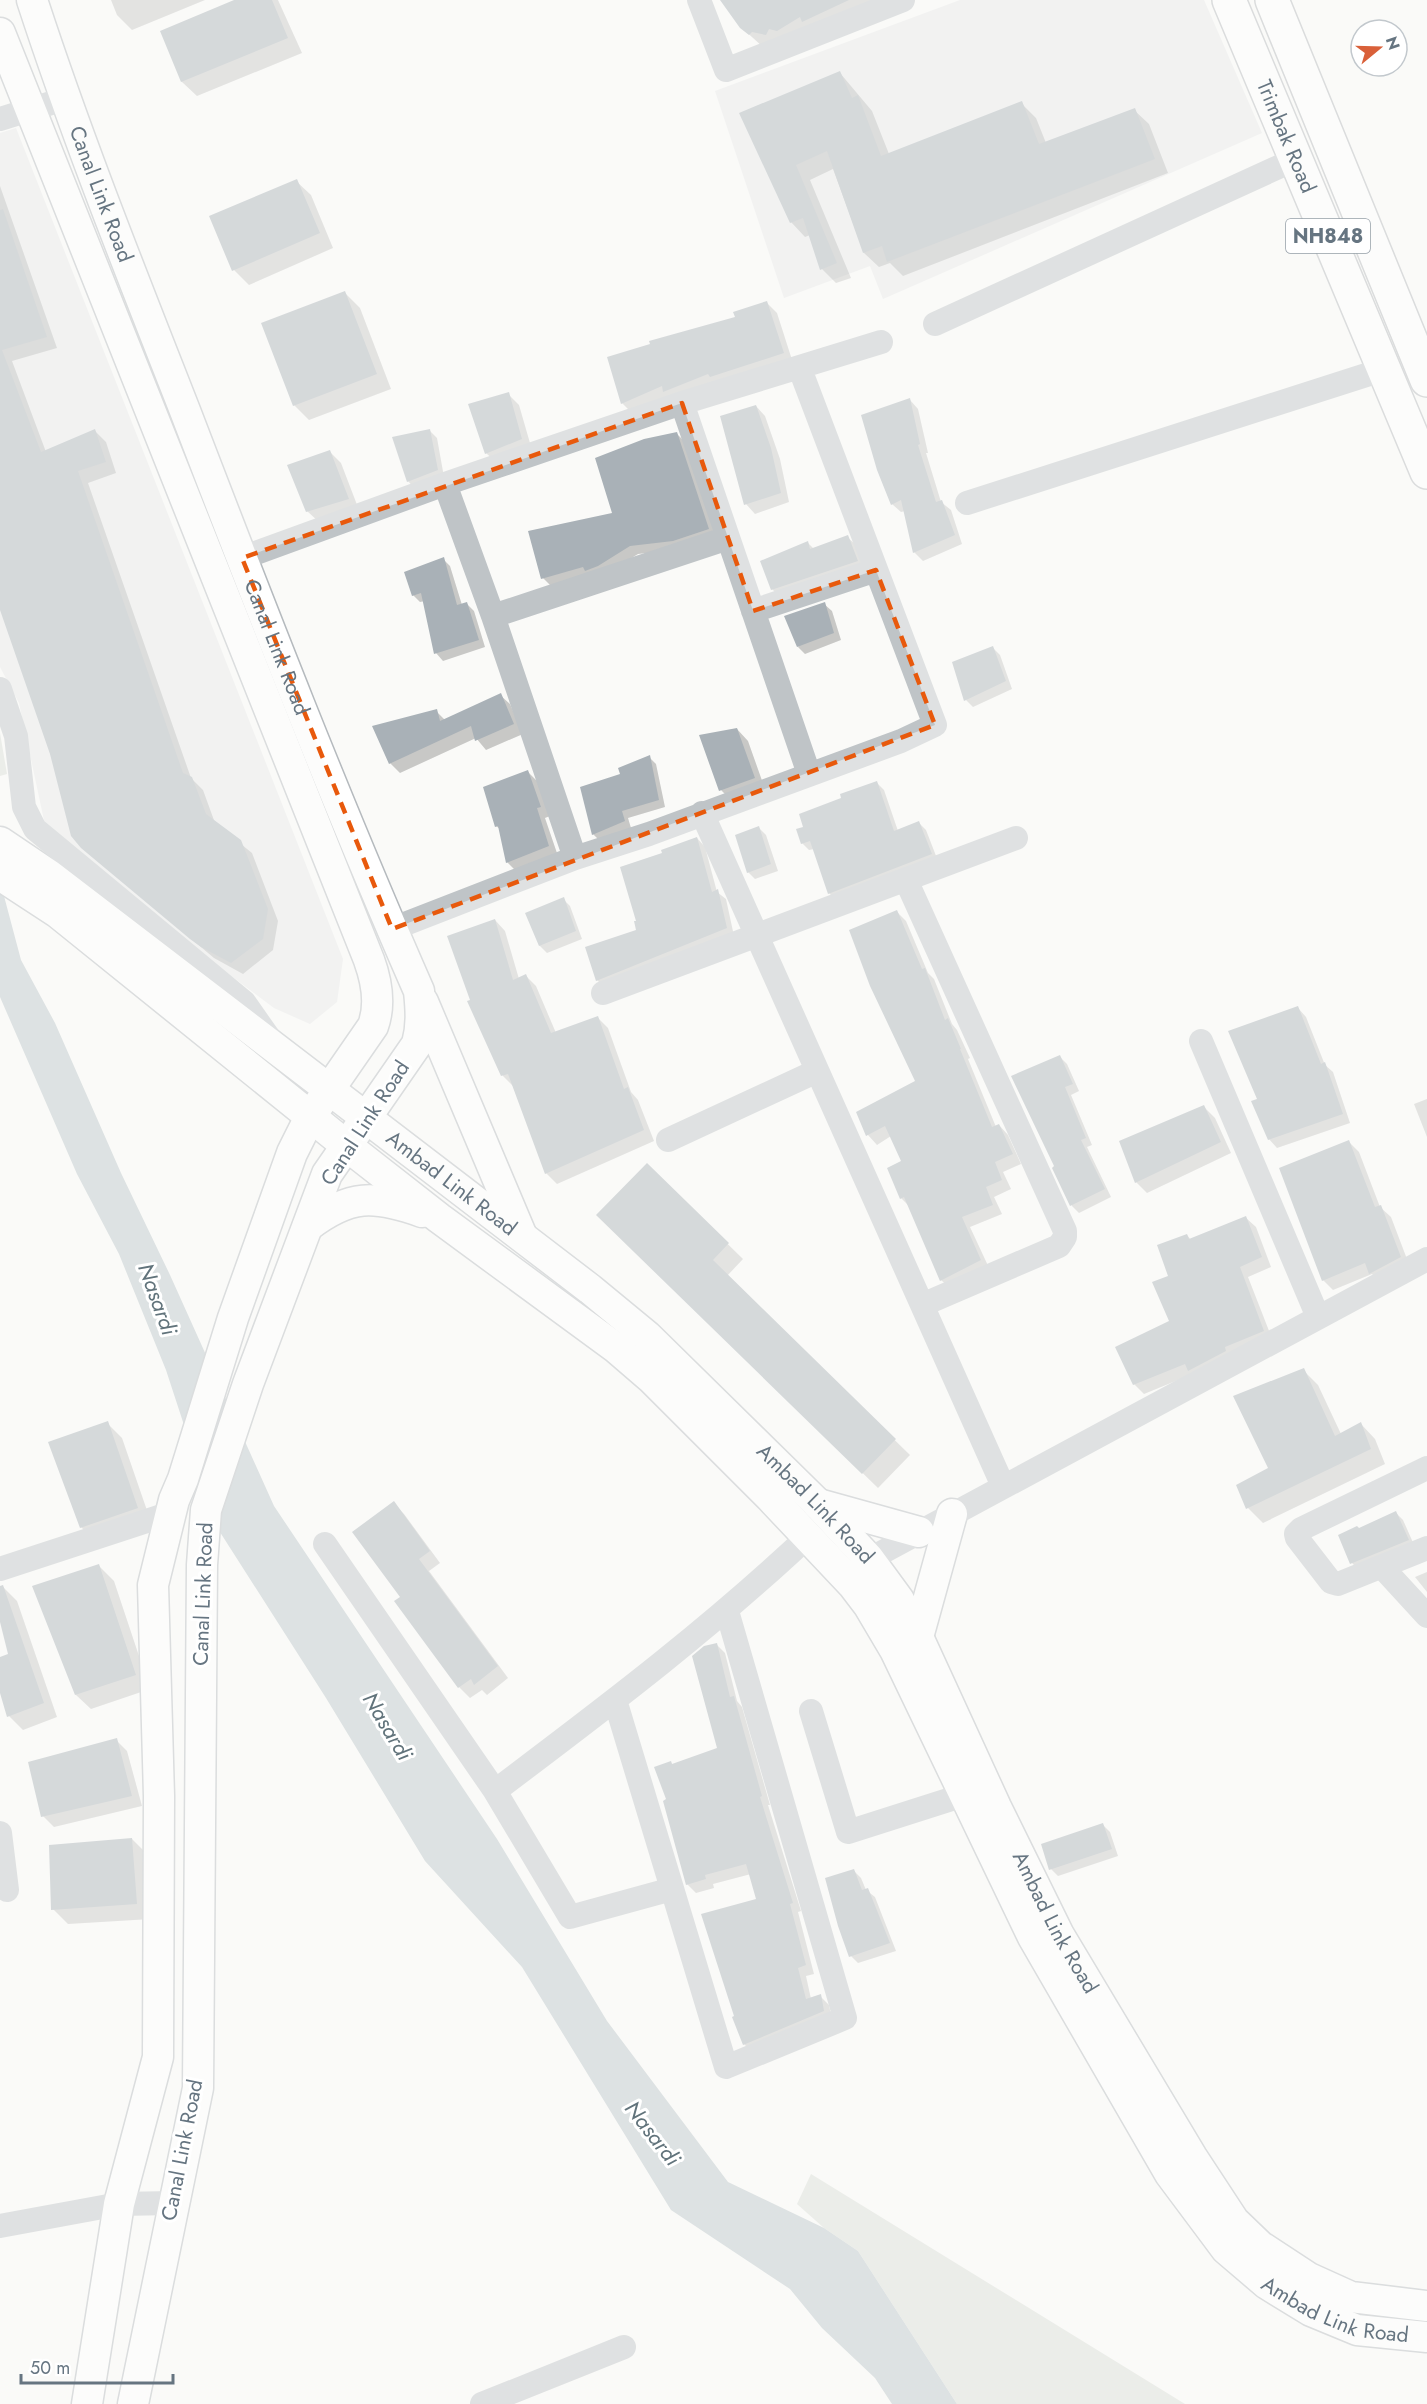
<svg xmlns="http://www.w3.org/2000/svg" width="1427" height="2404" font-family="Jost,sans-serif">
<rect width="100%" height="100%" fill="#fafaf8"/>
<path fill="#e8e9e9" d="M960 0H1204L1262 133 883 299 870 266 784 298 715 91Z
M16 128 343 959 337 1002 310 1024 274 1008 48 839 19 703 0 667V133Z"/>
<path fill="#daded7" d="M0 733 7 774 0 776Z
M811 2174 1185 2404H957L858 2251 824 2228 797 2204Z"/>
<path fill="#bac5c9" d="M0 881 21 960 55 1023 121 1173 170 1275 274 1506 497 1839 607 2021 728 2182 824 2228 858 2251 957 2404H892L875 2378 822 2328 790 2289 671 2210 522 1967 425 1861 326 1698 218 1529 166 1370 119 1254 77 1174 0 997Z"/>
<path fill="#0003" d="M111 0H205L132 30 117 15Z
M238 0H278L302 53 197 96 182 82 162 32Z
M721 0H900L765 49 741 27Z
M840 73 872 111 889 154 1021 103 1036 118 1046 143 1134 110 1149 124 1168 173 903 276 890 263 879 267 864 253 833 169 810 180 851 278 836 283 822 269 810 235 805 237 791 222 741 113Z
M296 181 311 195 333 248 249 285 234 270Z
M0 186 57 348 12 361 46 452 95 431 106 442 116 473 88 483 191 778 203 790 215 823 252 853 278 921 273 950 243 974 214 958 82 847 0 605Z
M345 293 360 308 391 389 309 420 294 405Z
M767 303 777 313 793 363 633 414 622 403 737 318Z
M508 394 519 405 532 450 498 464 486 453Z
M910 400 918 409 928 453H926L941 502 951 510 962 544 923 561 914 552 905 511 901 512 892 504Z
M756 406 765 416 780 459 789 502 755 514 746 504Z
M430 431 437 438 444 477 415 489 408 481Z
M676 433 684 441 716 537 682 549 638 554 606 574 551 586 543 578 614 514Z
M330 452 341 463 359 510 319 522 307 511Z
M847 537 855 544 864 568 779 596 772 589 808 543 814 549Z
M443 559 450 566 462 605 467 604 474 611 485 647 443 661 436 653 425 601 420 602 413 595Z
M824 604 832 611 841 640 805 654 798 647Z
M993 648 1000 655 1012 689 973 707 966 700Z
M500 695 510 704 523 734 486 750 476 738 400 773 390 763 436 711 445 720Z
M737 729 748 741 765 789 732 801 721 790Z
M649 757 656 764 665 807 628 818 631 828 600 841 593 834 621 775Z
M527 771 537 781 550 816 545 818 558 856 517 872 507 862 500 829 496 826Z
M877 783 884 790 898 831 919 823 926 830 938 861 836 900 829 893 814 849 809 850 802 843 805 828Z
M759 828 766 835 778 871 755 879 748 872Z
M697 838 705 847 717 892 726 899 734 936 605 988 597 980 637 931 663 854Z
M563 899 570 906 582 939 547 953 540 946 527 914Z
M897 912 906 921 928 973 934 979 952 1024 957 1030 970 1058 968 1059 996 1127 999 1125 1008 1135 1021 1164 1003 1172 1011 1189 994 1197 1002 1214 970 1227 990 1270 951 1289 941 1280 910 1207 901 1198 889 1169 903 1162 891 1136 877 1145 868 1135 858 1112 917 1081Z
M495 920 505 931 519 979 526 976 536 986 556 1033 598 1018 608 1028 631 1092 638 1100 654 1141 557 1184 546 1173 513 1086 503 1076 469 1002 472 1001Z
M1298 1008 1306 1017 1325 1065 1333 1072 1350 1123 1277 1148 1269 1139 1259 1100Z
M1060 1057 1067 1064 1079 1091 1071 1095 1092 1145 1087 1147 1111 1197 1079 1213 1072 1206 1054 1168Z
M1427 1099V1137L1414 1104Z
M1204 1107 1215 1118 1231 1153 1147 1193 1136 1182Z
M1349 1142 1359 1152 1380 1207 1391 1217 1410 1267 1381 1283 1372 1274 1333 1290 1323 1280Z
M647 1165 743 1259 727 1276 910 1455 878 1488 598 1215Z
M1246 1218 1256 1227 1271 1267 1248 1277 1273 1341 1144 1394 1134 1384 1171 1322 1170 1277 1187 1235 1191 1240Z
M1303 1370 1318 1385 1341 1434 1361 1424 1375 1439 1385 1464 1263 1523 1248 1508 1270 1469Z
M107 1423 122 1438 151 1522 96 1542 81 1527Z
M393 1503 404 1514 440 1563 429 1571 508 1678 487 1695 482 1690 470 1698 459 1687 396 1601 402 1597Z
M1395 1512 1403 1520 1415 1547 1359 1570 1352 1563Z
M99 1566 114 1581 150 1689 91 1709 76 1695Z
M1427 1572V1592L1415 1577Z
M0 1587H3L17 1601 57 1717 23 1730 9 1716 0 1688V1659L10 1655 0 1615Z
M716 1644 725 1653 737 1701 742 1707 770 1805H768L801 1911 798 1912 814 1974 806 1976 811 1999 820 1996 829 2005 832 2020 753 2053 744 2044 758 1900 751 1874 713 1884 714 1888 696 1893 687 1884 668 1800 670 1762 673 1765 719 1749Z
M116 1740 127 1751 142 1806 54 1827 43 1816Z
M1103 1825 1110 1832 1118 1856 1058 1876 1051 1869Z
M132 1839 147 1854 151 1919 68 1924 53 1909Z
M854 1871 861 1878 866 1890 875 1897 896 1951 858 1963 851 1956Z"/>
<path fill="#a9b1b7" d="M234 0H272L288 38 181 82 160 31Z
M720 0H849L802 22 800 17 777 31 769 29 766 35 752 32 749 35 740 28Z
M840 71 852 98 858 95 881 156 1022 101 1039 144 1135 108 1155 159 887 262 882 246 863 253 827 151 796 165 837 263 820 270 803 218 790 223 739 113Z
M297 179 320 233 232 271 209 216Z
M3 209 47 337 2 350 41 452 95 429 106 462 78 471 183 773 192 777 206 814 241 840 268 909 263 939 231 963 201 947 190 939 81 848 71 836 50 754 0 610V210Z
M345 291 377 374 293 406 261 323Z
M767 301 784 353 710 377 708 374 663 392 662 386 621 404 607 357 650 344 649 341 735 317 733 312Z
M509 392 522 439 485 454 468 404Z
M910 398 920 444 918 445 936 502 942 500 955 535 913 553 901 500 891 505 877 470 861 415Z
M756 405 771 448 781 493 744 505 720 416Z
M430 429 438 470 407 482 392 437Z
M677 432 709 529 673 541 630 546 598 566 585 571 583 567 541 579 528 531 612 513 595 458 644 439Z
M330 450 349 499 306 512 287 465Z
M848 535 858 561 771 590 760 561 808 541 810 549Z
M444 557 457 605 467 602 479 640 434 654 421 593 412 596 404 572Z
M825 602 834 633 797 647 784 616Z
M993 646 1006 681 964 701 952 662Z
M501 693 514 724 475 741 471 726 389 764 372 726 437 709 440 721Z
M737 728 755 778 719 791 699 735Z
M650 755 659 800 622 811 625 821 592 835 580 787 620 774 618 768Z
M528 770 541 807 537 808 549 846 506 863 498 826 495 827 483 787Z
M877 781 894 831 919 821 932 854 828 894 810 841 801 844 796 829 803 827 799 814 841 798 840 794Z
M759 826 771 864 747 873 735 835Z
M697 837 712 892 718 889 727 928 596 981 585 947 636 930 634 921H636L620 867 662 853 661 850Z
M564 897 576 931 539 946 525 913Z
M897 910 922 969 925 968 945 1020 948 1018 961 1049H960L992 1127 999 1124 1013 1154 995 1162 1002 1180 986 1187 993 1205 962 1217 981 1260 940 1281 904 1197 900 1199 887 1168 901 1161 885 1126 866 1136 856 1112 915 1081 870 986 849 930Z
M495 919 513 980 526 974 551 1033 598 1016 624 1089 628 1087 644 1130 545 1174 508 1074 501 1076 467 1001 470 1000 447 936Z
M1298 1006 1321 1064 1325 1062 1343 1114 1268 1140 1251 1101 1257 1099 1228 1031Z
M1060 1055 1073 1084 1065 1087 1086 1138 1081 1140 1105 1189 1070 1206 1052 1168 1054 1166 1011 1076Z
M1204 1105 1221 1142 1135 1183 1119 1141Z
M1349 1140 1375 1207 1381 1205 1401 1257 1369 1274 1365 1263 1322 1281 1279 1168Z
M647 1163 729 1243 713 1260 896 1439 862 1474 596 1215Z
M1246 1216 1262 1257 1240 1267 1264 1331 1225 1347 1226 1351 1188 1371 1185 1364 1133 1385 1115 1347 1169 1321 1152 1282 1168 1276 1157 1245 1187 1234 1189 1239Z
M1304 1368 1335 1436 1361 1422 1371 1449 1246 1509 1236 1485 1268 1468 1233 1396Z
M108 1421 138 1508 80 1528 48 1442Z
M394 1501 430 1551 419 1559 498 1666 474 1685 471 1679 458 1688 394 1601 400 1597 352 1532Z
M1396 1511 1409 1540 1350 1564 1338 1535 1357 1526 1359 1528Z
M99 1564 136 1675 75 1695 32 1586Z
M3 1585 44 1703 7 1717 0 1693V1657L8 1654 0 1622V1586Z
M717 1643 730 1697 734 1696 762 1796 760 1797 793 1903 790 1904 806 1965 798 1968 806 1999 821 1994 824 2011 743 2045 732 2017 734 2016 701 1914 756 1899 746 1864 705 1875 706 1879 686 1885 663 1801 666 1799 654 1767 671 1761 672 1764 717 1748 692 1656 704 1646Z
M117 1738 132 1796 41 1817 28 1762Z
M1103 1823 1112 1849 1049 1870 1041 1844Z
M132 1838 137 1904 51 1910 49 1845Z
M854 1869 862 1890 868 1888 890 1943 849 1957 838 1926 825 1878Z"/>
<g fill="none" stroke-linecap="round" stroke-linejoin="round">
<defs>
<g id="major">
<path id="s1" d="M32 0C78 141 133 278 187 416 261 609 336 802 419 991 421 1010 422 1026 417 1044L327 1174 248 1384 206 1510 202 1565 198 2088 133 2404"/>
<path d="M0 33 369 960C377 982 381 1004 373 1026L310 1117 292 1153 233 1318 183 1479 174 1500 153 1585 159 1796 158 2057 119 2204 87 2404"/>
<path id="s2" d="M0 842 49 875 590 1289 647 1336 818 1504 869 1559 899 1600 918 1637 996 1807 1059 1935 1192 2157 1234 2221 1260 2246 1309 2278 1351 2297 1427 2306"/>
<path id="s3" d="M0 875 58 913 347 1146 439 1218 616 1348 652 1379 770 1497 853 1585 869 1606 895 1650 1033 1937 1170 2174 1226 2249 1267 2284 1311 2311 1357 2330 1427 2337"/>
<path d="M423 1002 521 1234"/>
<path d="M308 1226C350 1194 374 1195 422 1212"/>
<path d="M818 1504 919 1532"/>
<path d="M918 1637 952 1514"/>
</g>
<g id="highway">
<path id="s4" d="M1229 0 1427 472"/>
<path d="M1272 0 1427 380"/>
</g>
</defs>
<use href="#major" stroke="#b5babe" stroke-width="33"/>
<use href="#highway" stroke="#b5b9bc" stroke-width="36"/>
<path stroke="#bfc4c7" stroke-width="24" d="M699 0 726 70 903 0
M0 119 64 99
M935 324 1296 159
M682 403 809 774
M445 484 493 616 575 858
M967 503 1385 369
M242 558 445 484 682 403 881 342
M753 611 876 570
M493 616 728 538
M0 689 16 736 24 807 35 829 244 1002 270 1039
M702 813 1003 1486
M906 880 1065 1231V1237L1059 1246 922 1305
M392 929 575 858 649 834 901 741 935 725 800 369
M603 993 1016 838
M1201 1041 1318 1317
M668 1140 817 1071
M1427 1468 1301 1529 1296 1534 1297 1538 1331 1582 1338 1584 1427 1548
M325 1544 495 1791 570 1917 672 1889
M1382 1567 1427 1616
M853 1568 1427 1259
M0 1569 171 1513
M615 1700 726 2067 845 2018 727 1611
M811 1711 848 1832 964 1795
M495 1791C608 1706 719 1622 821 1524
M0 1833 7 1890
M0 2226 119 2204 173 2203
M482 2404 624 2347"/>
<use href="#major" stroke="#fff" stroke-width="30"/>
<use href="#highway" stroke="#fff" stroke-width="33"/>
</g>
<path d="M0 0H1427V2404H0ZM682 403 753 611 876 570 935 725 392 929 242 558Z" fill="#fafaf8" fill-opacity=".55" fill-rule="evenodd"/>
<path fill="none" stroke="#e8590c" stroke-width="4.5" stroke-dasharray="12 8" stroke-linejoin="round" d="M682 403 753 611 876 570 935 725 392 929 242 558Z"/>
<g text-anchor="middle" stroke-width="6" stroke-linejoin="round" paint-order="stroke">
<rect fill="#fff" stroke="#949ea7" stroke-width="1.5" x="1286" y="219" width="84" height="34" rx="4.5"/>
<g font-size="20" font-weight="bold" fill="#667581">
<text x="1328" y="243">NH848</text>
</g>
<g font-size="21" fill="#667581" stroke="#fff">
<text dy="7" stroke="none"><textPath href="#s4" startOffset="148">Trimbak Road</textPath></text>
<text dy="7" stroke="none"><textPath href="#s1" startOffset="206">Canal Link Road</textPath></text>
<text dy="7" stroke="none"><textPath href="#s1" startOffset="692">Canal Link Road</textPath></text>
<text transform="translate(365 1123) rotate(-57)" y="7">Canal Link Road</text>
<text dy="7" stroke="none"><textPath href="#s2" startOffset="566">Ambad Link Road</textPath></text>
<text dy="7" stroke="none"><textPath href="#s2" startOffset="1052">Ambad Link Road</textPath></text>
<text transform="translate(203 1594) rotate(-88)" y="7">Canal Link Road</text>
<text dy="7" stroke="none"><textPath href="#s2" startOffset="1538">Ambad Link Road</textPath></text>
<text transform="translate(182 2150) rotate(-79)" y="7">Canal Link Road</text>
<text dy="7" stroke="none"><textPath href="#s3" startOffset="2004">Ambad Link Road</textPath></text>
</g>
<g font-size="22" font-style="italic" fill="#61737b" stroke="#fff">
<text transform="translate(158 1299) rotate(70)" y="8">Nasardi</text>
<text transform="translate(388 1726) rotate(59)" y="8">Nasardi</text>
<text transform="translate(653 2133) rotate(52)" y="8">Nasardi</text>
</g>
</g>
<g transform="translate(1379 48) rotate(71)"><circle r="28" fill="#ffffff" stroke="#c2c8cd" stroke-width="1.5"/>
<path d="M0-4.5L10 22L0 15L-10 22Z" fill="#d96039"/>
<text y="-9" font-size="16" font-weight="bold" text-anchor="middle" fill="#667581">N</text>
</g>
<path d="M21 2374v9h152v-9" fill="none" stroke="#667581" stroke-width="3"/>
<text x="30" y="2374" font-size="18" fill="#667581" stroke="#ffffff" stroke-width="4.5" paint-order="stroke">50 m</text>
</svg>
